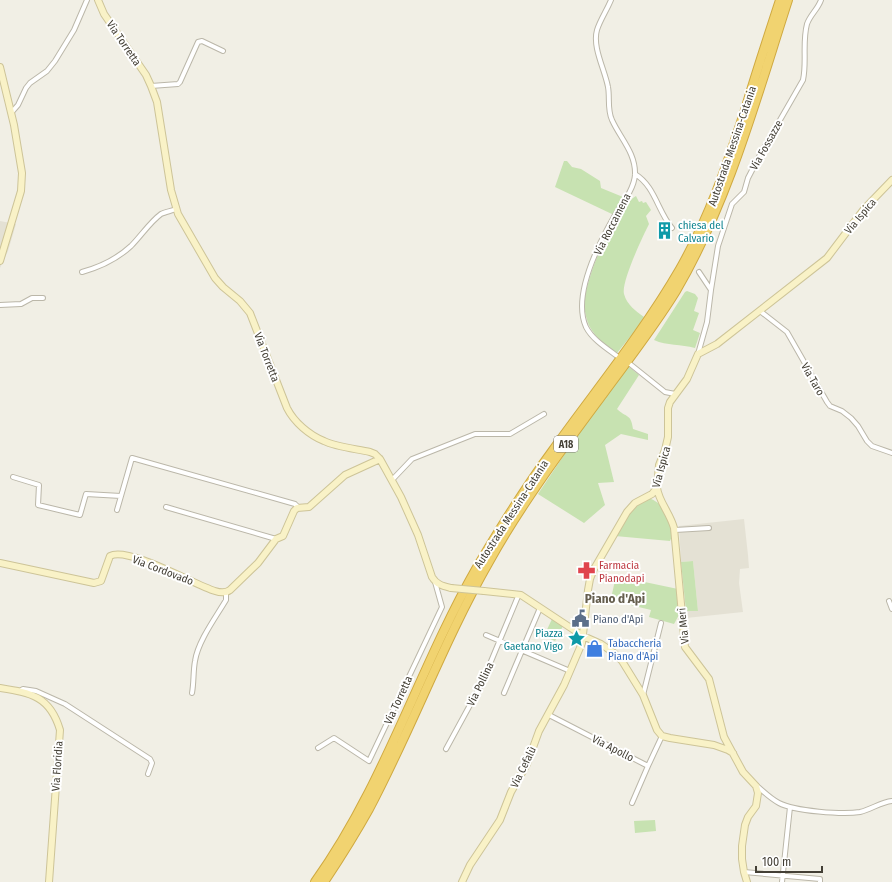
<svg xmlns="http://www.w3.org/2000/svg" width="892" height="882" font-family="'Fira Sans Condensed',sans-serif">
<rect width="100%" height="100%" fill="#f1efe5"/>
<path fill="#e4e1d4" d="M0 221 16 224 8 251 0 268Z
M744 519 748 555 749 568 740 569 739 583 743 612 686 618V611H698L693 561 681 562 679 526Z"/>
<path fill="#c7e2b1" d="M564 161H567L572 167 581 169 600 181 601 188 623 197 614 215 555 187Z
M636 196 639 202 642 201 643 203 646 202 651 210 646 216 649 224C643 236 621 282 624 294 627 305 636 311 644 317L634 332 617 353C606 345 591 335 587 320 585 313 583 303 585 296 590 270 613 210 636 196Z
M687 291 695 294 698 298 694 311 699 313 693 330 700 333 695 348C681 344 667 346 654 340L685 292Z
M628 366 639 375 617 409C626 418 631 413 633 429L648 434V440L621 434 605 445 614 482 598 483 605 505 584 523 538 494 594 410Z
M649 498C665 504 679 525 670 541L615 536 633 508Z
M693 561 698 611H686L681 562Z
M616 576 678 589 680 613 674 624 649 617 651 610 614 601 612 594Z
M552 619 563 626 555 641 544 636Z
M655 820 656 831 635 833 634 821Z"/>
<g fill="none" stroke-linecap="round" stroke-linejoin="round">
<defs>
<path id="street" d="M611 0C607 10 600 20 597 30 592 47 605 70 608 87 610 97 607 110 612 120 620 138 636 153 635 175 634 189 622 204 615 215 599 243 572 296 586 327 592 339 606 348 617 356
M151 86 178 84 180 82 198 42 202 41 223 51
M11 113 18 105 26 88 30 83 47 71 55 61 74 30 87 0
M635 174C655 186 658 212 672 228
M82 272C100 267 117 259 131 246 141 236 150 222 161 214 165 212 171 211 176 209
M711 290 718 246 732 204 744 192 748 178 761 153 803 80C807 62 802 43 807 24 810 15 818 9 821 0
M0 305 21 304 32 298H43
M760 311 787 332 827 402 830 406 842 411 851 418 858 426 867 441 872 446 892 453
M698 354 707 322 711 290 699 272
M630 364 665 392 675 394
M13 477 39 485 38 505 80 515 86 494 121 496
M392 480 412 459 475 434H510L544 414
M166 507 276 539
M117 510 132 458 295 504 299 508
M675 530 709 528
M889 601 892 609
M486 635 570 671
M20 691 23 689 36 691 65 704 150 759 152 763 148 774
M192 693C194 682 193 672 195 661 198 641 216 617 226 600V592
M504 693 540 608
M643 695 661 623
M549 715 648 766 662 736
M318 748 334 738 369 761 442 607 435 582
M446 749 482 683 519 594
M757 786C764 792 771 799 779 803 794 811 843 815 860 812 872 809 881 802 892 801
M632 803 648 766
M744 872 820 879V882
M782 882 790 807"/>
<path id="secondary" d="M98 0 104 14 146 75 151 86 157 102 171 190 178 214 215 278 223 287 240 301 250 313 287 408C294 422 309 435 324 441 336 447 357 449 370 452L375 454 380 459 401 497 418 535 432 577C437 585 443 586 451 588
M0 67 14 125 22 173 21 191 0 261
M657 488C659 502 670 513 674 528L685 647 709 679 724 737 743 772 756 786 758 793 756 806 748 817 745 825 742 846V859L744 872 747 882
M0 563 94 583 101 581 110 556C128 546 195 585 215 591 221 593 226 593 230 590L258 563 276 539 283 536 294 511 297 508 309 507 345 475 380 459
M484 591 521 595 583 636 601 644 614 653 622 661 643 695 657 730 662 736 670 738 714 745 728 750 733 753
M0 688C31 693 50 696 60 730L49 882
M462 882 470 865 500 820 511 792 527 764 539 731 564 685 582 643 588 590 590 579 594 569 627 512 635 503 652 494 657 488 659 465 665 450 668 437V408L670 402 687 379 698 354 717 344 827 258 864 209 892 180"/>
<path id="highway" d="M315 882C384 786 418 671 476 569 500 528 525 488 553 450 596 390 643 333 680 269 709 218 727 165 745 110 756 73 768 37 780 0
M324 882C340 858 355 834 369 809 412 728 444 640 490 560 523 501 563 448 603 394 628 360 654 327 676 291 729 200 756 99 788 0"/>
</defs>
<use href="#street" stroke="#bbb7a9" stroke-width="6"/>
<use href="#secondary" stroke="#cdc498" stroke-width="8"/>
<use href="#highway" stroke="#cfa941" stroke-width="10"/>
<use href="#street" stroke="#fff" stroke-width="4"/>
<use href="#secondary" stroke="#f9f2c7" stroke-width="6"/>
<use href="#highway" stroke="#f1d370" stroke-width="8"/>
<defs>
<path id="secondary-bridge" d="M451 588 484 591"/>
</defs>
<use href="#secondary-bridge" stroke="#cdc498" stroke-width="8" stroke-linecap="butt"/>
<use href="#secondary-bridge" stroke="#f9f2c7" stroke-width="6"/>
</g>
<defs>
<symbol id="building-bare" viewBox="-9 -9 18 18"><path d="M-4-6H4V6H1V3H-1V6H-4ZM-2.5-4.3h1.7v1.8h-1.7ZM.8-4.3h1.7v1.8H.8ZM-2.5-1h1.7V.8h-1.7ZM.8-1h1.7V.8H.8Z" fill="#0f9aa8" stroke="#fff" stroke-width="2.5" paint-order="stroke"/></symbol>
<symbol id="pharmacy-bare" viewBox="-9 -9 18 18"><path d="M-2-6h4v4h4v4h-4v4h-4v-4h-4v-4h4Z" fill="#e0444e" stroke="#fff" stroke-width="2.5" paint-order="stroke"/></symbol>
<symbol id="civic-bare" viewBox="-9 -9 18 18"><path d="M-.6-6.5H3V-4.5H.6V-3L4-1V1h2V6H-6V1h2V-1L-.6-3ZM-1.2 2.5V6h2.4V2.5Z" fill="#5c6f8a" stroke="#fff" stroke-width="2.5" paint-order="stroke"/></symbol>
<symbol id="sight-bare" viewBox="-9 -9 18 18"><path d="M0-6L1.8-2.2L6-1.7L2.9 1.2L3.7 5.4L0 3.3L-3.7 5.4L-2.9 1.2L-6-1.7L-1.8-2.2Z" fill="#0f9aa8" stroke="#fff" stroke-width="2.5" paint-order="stroke"/></symbol>
<symbol id="shop-bare" viewBox="-9 -9 18 18"><path d="M-5-2.5h2.3a2.7 3.5 0 0 1 5.4 0H5L5.5 6h-11ZM-1.5-2.5h3a1.5 2.3 0 0 0-3 0Z" fill="#3f7fe0" stroke="#fff" stroke-width="2.5" paint-order="stroke"/></symbol>
</defs>
<g fill-rule="evenodd">
<use href="#building-bare" x="652" y="218" width="25" height="25"/>
<use href="#pharmacy-bare" x="574" y="558" width="25" height="25"/>
<use href="#civic-bare" x="568" y="606" width="25" height="25"/>
<use href="#sight-bare" x="564" y="626" width="25" height="25"/>
<use href="#shop-bare" x="582" y="636" width="25" height="25"/>
</g>
<g text-anchor="middle" stroke-width="4" stroke-linejoin="round" paint-order="stroke">
<rect fill="#fff" stroke="#7b7972" stroke-width="1" x="554" y="436" width="24" height="16" rx="3"/>
<g font-size="10" font-weight="bold" fill="#433f35">
<text x="566" y="448">A18</text>
</g>
<g font-size="11" fill="#433f35" stroke="#fff">
<text transform="translate(124 43) rotate(56)" y="4">Via Torretta</text>
<text transform="translate(766 145) rotate(-61)" y="4">Via Fossazze</text>
<text transform="translate(732 146) rotate(-71)" y="4">Autostrada Messina-Catania</text>
<text transform="translate(860 216) rotate(-50)" y="4">Via Ispica</text>
<text transform="translate(612 224) rotate(-63)" y="4">Via Roccamena</text>
<text transform="translate(267 357) rotate(69)" y="4">Via Torretta</text>
<text transform="translate(813 379) rotate(60)" y="4">Via Taro</text>
<text transform="translate(661 467) rotate(-75)" y="4">Via Ispica</text>
<text transform="translate(511 514) rotate(-57)" y="4">Autostrada Messina-Catania</text>
<text transform="translate(163 570) rotate(21)" y="4">Via Cordovado</text>
<text transform="translate(683 626) rotate(-96)" y="4">Via Merì</text>
<text transform="translate(480 684) rotate(-64)" y="4">Via Pollina</text>
<text transform="translate(398 700) rotate(-65)" y="4">Via Torretta</text>
<text transform="translate(613 748) rotate(27)" y="4">Via Apollo</text>
<text transform="translate(57 766) rotate(-86)" y="4">Via Floridia</text>
<text transform="translate(523 767) rotate(-64)" y="4">Via Cefalù</text>
</g>
<g font-size="11" fill="#0d838f" stroke="#fff" text-anchor="start">
<text x="678" y="229">chiesa del<tspan x="678" dy="13">Calvario</tspan></text>
<text x="563" y="637" text-anchor="end">Piazza<tspan x="563" dy="13">Gaetano Vigo</tspan></text>
</g>
<g font-size="11" fill="#be3a42" stroke="#fff" text-anchor="start">
<text x="599" y="569">Farmacia<tspan x="599" dy="13">Pianodapi</tspan></text>
</g>
<g font-size="11" fill="#4e5e75" stroke="#fff" text-anchor="start">
<text x="593" y="623">Piano d'Api</text>
</g>
<g font-size="11" fill="#366cbe" stroke="#fff" text-anchor="start">
<text x="608" y="647">Tabaccheria<tspan x="608" dy="13">Piano d'Api</tspan></text>
</g>
<g font-size="13" font-weight="bold" fill="#655e4e" stroke="#fff">
<text x="615" y="603">Piano d'Api</text>
</g>
</g>
<path d="M756 866v6h66v-6" fill="none" stroke="#433f35" stroke-width="2"/>
<text x="762" y="866" font-size="12" fill="#433f35" stroke="#ffffff" stroke-width="3" paint-order="stroke">100 m</text>
</svg>
